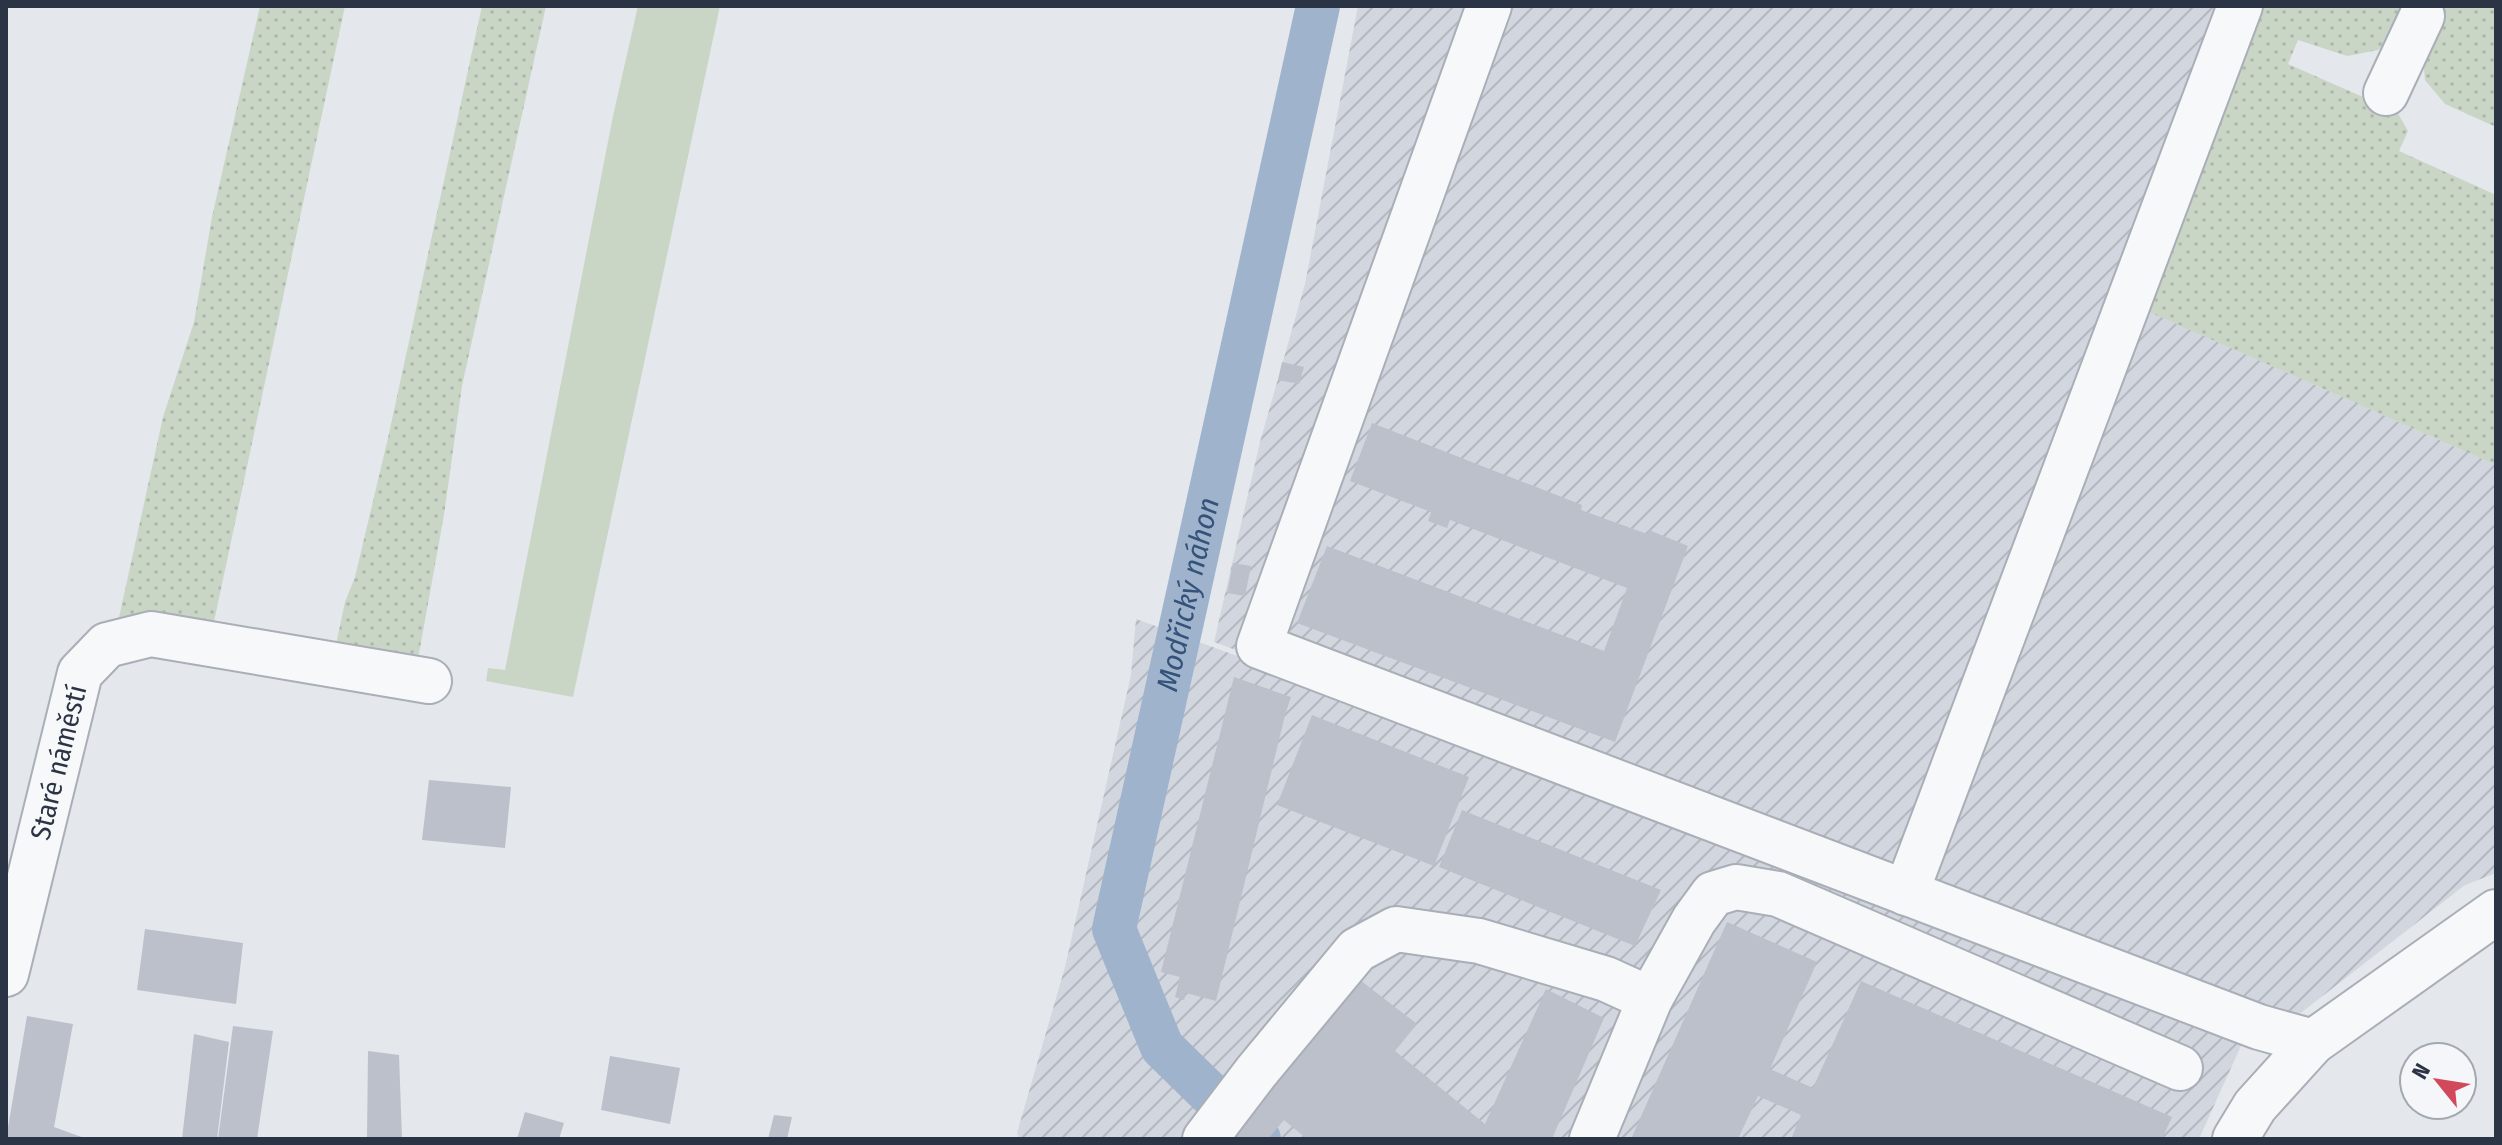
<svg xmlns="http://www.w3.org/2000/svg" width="2502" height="1145" font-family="'Fira Sans Condensed',sans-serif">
<defs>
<pattern id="industrial-furrows" width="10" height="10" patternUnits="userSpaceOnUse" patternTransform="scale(2)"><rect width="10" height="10" fill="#d2d6de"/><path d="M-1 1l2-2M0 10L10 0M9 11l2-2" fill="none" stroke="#b4b8c0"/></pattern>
<pattern id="grass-dots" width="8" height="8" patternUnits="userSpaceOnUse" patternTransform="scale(2)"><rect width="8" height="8" fill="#c9d6c5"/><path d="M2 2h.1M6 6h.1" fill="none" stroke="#adb8ab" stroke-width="1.8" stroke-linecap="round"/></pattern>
</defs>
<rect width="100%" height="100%" fill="#e4e7ec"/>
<path fill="url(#industrial-furrows)" d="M1358 6H2260L2148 311 2496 465V873L2465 885 2302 1012 2249 1028 2199 1139H1019L1017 1133 1065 967 1131 675 1136 619 2001 935 1214 642 1260 442 1305 284Z"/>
<path fill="url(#grass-dots)" d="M260 6H345L212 631 118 622 163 417 194 322 212 217Z
M482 6H546L462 386 444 515 418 659 334 654 345 602 355 577 388 438Z
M2260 6H2413L2396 35 2378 50 2347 56 2298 40 2288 64 2397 112 2408 131 2399 151 2496 195V465L2147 311Z
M2419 6H2496V127L2445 104 2425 80Z"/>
<path fill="#c9d6c5" d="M638 6H720L573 697 486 681 488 668 505 670 613 116Z"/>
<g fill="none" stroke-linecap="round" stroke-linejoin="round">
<path stroke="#9fb4cc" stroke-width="44" id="s1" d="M1259 1139 1246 1129 1162 1047 1114 929 1318 6"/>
</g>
<path fill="#bbc0ca" d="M1282 362 1304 367 1299 384 1278 380Z
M1372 423 1582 505 1581 510 1647 534 1649 530 1688 546 1615 742 1297 623 1327 546 1604 651 1627 588 1450 520 1447 528 1428 521 1431 512 1350 481Z
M1233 563 1251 566 1245 596 1227 593Z
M1234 677 1291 697 1285 715 1216 1001 1186 993 1184 1000 1175 997 1180 977 1161 972Z
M1312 715 1469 777 1434 866 1277 805Z
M429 780 511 787 505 848 422 840Z
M1462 810 1661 890 1635 946 1439 867Z
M1727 922 1817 962 1770 1069 1813 1088 1861 981 2172 1117 2162 1139H1791L1801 1115 1758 1096 1738 1139H1631Z
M145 929 243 943 236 1004 137 990Z
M1356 977 1417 1024 1395 1051 1485 1124 1546 989 1604 1018 1552 1139H1307L1284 1120 1268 1139H1223Z
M27 1016 73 1024 54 1127 87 1139H6Z
M233 1026 273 1031 257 1139H218Z
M194 1034 229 1042 217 1139H182Z
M368 1051 399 1055 402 1139H367Z
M610 1056 680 1068 670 1124 601 1110Z
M525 1112 564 1123 559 1139H517Z
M774 1115 792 1117 787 1139H768Z"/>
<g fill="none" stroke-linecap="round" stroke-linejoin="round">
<defs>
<g id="minor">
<path d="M1489 6 1259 646 2259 1027 2313 1042"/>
<path d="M2386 93 2422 16"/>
<path d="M1906 893 2240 6"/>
<path id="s2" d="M6 974 80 673 107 645 151 634 429 681"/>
<path d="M1205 1139 1256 1072 1357 950 1396 929 1479 941 1606 979 1650 999"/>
<path d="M1592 1139 1650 999 1694 920 1713 894 1736 887 1778 894 2180 1068"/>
<path d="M2235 1139 2255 1106 2313 1042 2496 912"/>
</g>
</defs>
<use href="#minor" stroke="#a9aeb7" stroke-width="48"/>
<use href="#minor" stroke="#f7f8fa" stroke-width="44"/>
</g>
<g text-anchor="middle" stroke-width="8" stroke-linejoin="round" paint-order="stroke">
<g font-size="28" fill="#2b3445" stroke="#f4f6f9">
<text dy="10" stroke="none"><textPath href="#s2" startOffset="218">Staré náměstí</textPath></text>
</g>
<g font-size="30" font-style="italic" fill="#34527a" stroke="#f4f6f9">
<text dy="10" stroke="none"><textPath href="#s1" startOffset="604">Modřický náhon</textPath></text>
</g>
</g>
<rect width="2502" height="1145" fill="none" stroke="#2b3445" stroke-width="16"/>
<g transform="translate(2438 1081) rotate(300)"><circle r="38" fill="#f4f6f9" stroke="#a4a8b1" stroke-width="2"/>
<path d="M0-6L14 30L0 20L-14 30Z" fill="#d1495b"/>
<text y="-12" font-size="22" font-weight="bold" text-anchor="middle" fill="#2b3445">N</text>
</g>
</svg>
